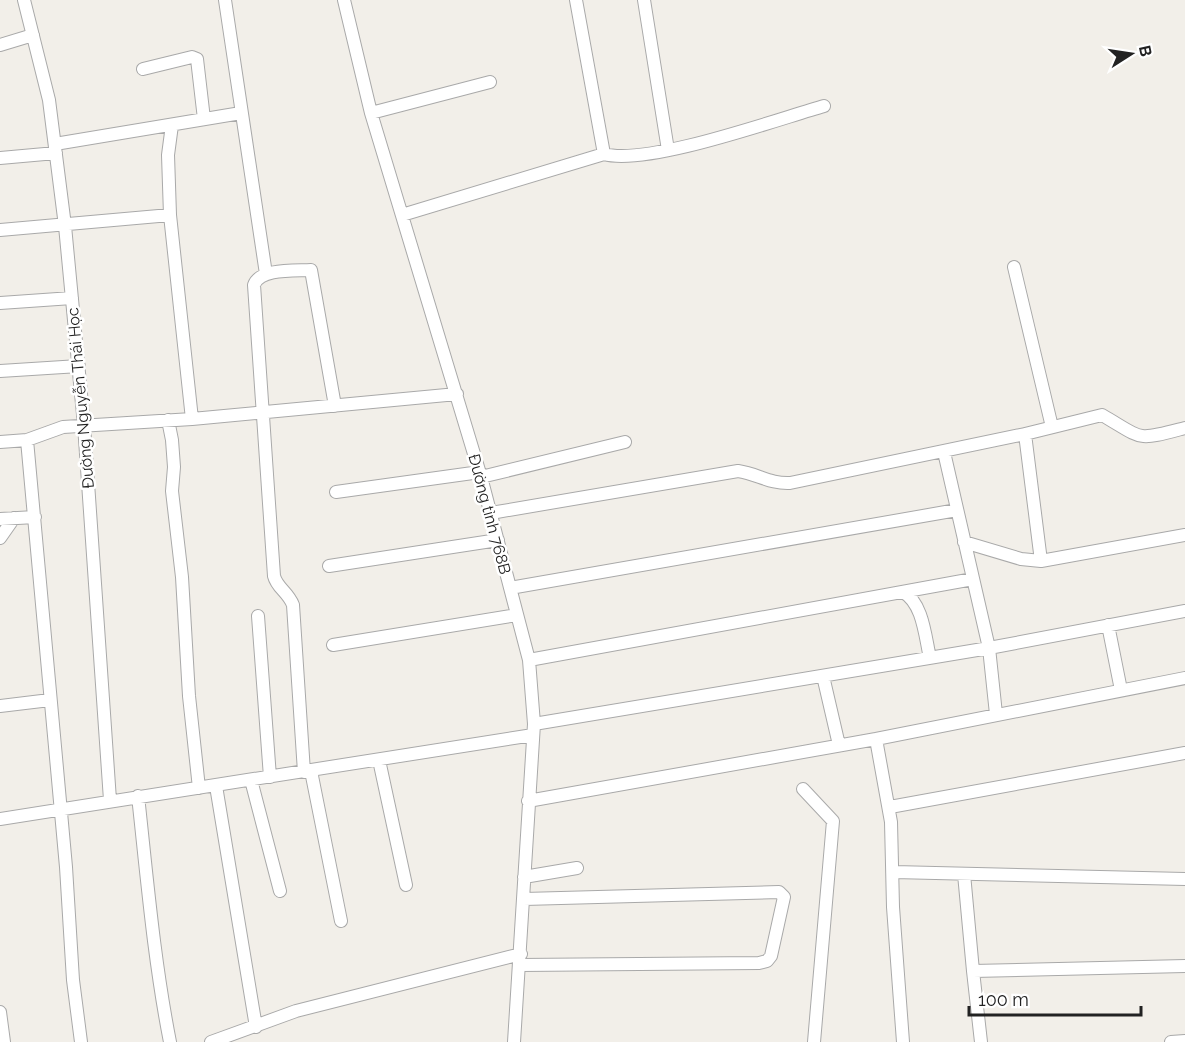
<svg xmlns="http://www.w3.org/2000/svg" width="1185" height="1042" font-family="Raleway,sans-serif">
<rect width="100%" height="100%" fill="#f2efe9"/>
<g fill="none" stroke-linecap="round" stroke-linejoin="round">
<defs>
<path id="minor" d="M24 0 49 100 65 226 84 425 110 800
M225 0 266 274
M344 0 371 113 481 477 529 660 534 724 514 1042
M576 0 604 154C647 166 775 120 824 106
M644 0 668 150
M0 45 33 35
M143 69 192 57 197 59 204 119
M371 113 490 82
M55 144 241 113
M0 158 56 153
M170 215 168 155 172 125
M402 215 604 154
M0 230 170 215 192 419
M1014 267 1052 427
M0 303 72 298
M0 371 79 366
M168 420 172 440 174 467 172 491 182 577 189 696 199 788
M27 440 66 867 73 980 81 1042
M0 442 27 440 63 427 192 419 457 394
M944 452 989 648 996 714
M481 477 625 442
M336 492 480 472
M491 513 738 471C758 474 770 484 790 483L1025 434 1102 415C1145 440 1135 441 1185 428
M0 519 35 517
M0 538 14 518
M964 542 1021 559 1041 561 1025 434
M1041 561 1185 535
M329 566 498 540
M510 588 957 510
M903 592C923 603 925 636 930 658
M258 616 270 777
M1108 625 1121 690
M333 645 517 615
M529 660 973 579
M823 676 839 745
M0 706 50 700
M534 724 989 648 1185 611
M876 739 891 822 893 907 903 1042
M379 760 406 885
M311 771 341 921
M304 772 293 605C288 592 277 588 274 576L254 285C260 268 295 271 311 270L335 406
M251 780 280 891
M216 786 256 1027
M803 789 833 821 814 1042
M138 796C147 878 154 961 170 1042
M528 801 876 739 1185 678
M890 807 1185 753
M0 819 533 735
M894 872 1185 879
M964 874 973 971
M524 877 577 868
M520 965 759 963 767 961 771 956 784 897 779 892 524 899
M0 1012 4 1042
M211 1042 296 1011 521 954
M981 1042 973 971 1185 966
M1171 1042 1185 1041"/>
</defs>
<use href="#minor" stroke="#a9a9a9" stroke-width="14"/>
<use href="#minor" stroke="#fff" stroke-width="12"/>
</g>
<g text-anchor="middle" stroke-width="5" stroke-linejoin="round" paint-order="stroke">
<g font-size="16" fill="#222" stroke="#fff">
<text transform="translate(80 398) rotate(-95)" y="6">Đường Nguyễn Thái Học</text>
<text transform="translate(490 514) rotate(75)" y="6">Đường tỉnh 768B</text>
</g>
</g>
<g transform="translate(1131 54) rotate(78)" stroke="#ffffff" stroke-width="4.5" paint-order="stroke">
<path d="M0-4.5L10 22L0 15L-10 22Z" fill="#222222"/>
<text y="-9" font-size="16" font-weight="bold" text-anchor="middle" fill="#222222">B</text>
</g>
<path d="M969 1006v9h172v-9" fill="none" stroke="#222222" stroke-width="3"/>
<text x="978" y="1006" font-size="18" fill="#222222" stroke="#ffffff" stroke-width="4.5" paint-order="stroke">100 m</text>
</svg>
